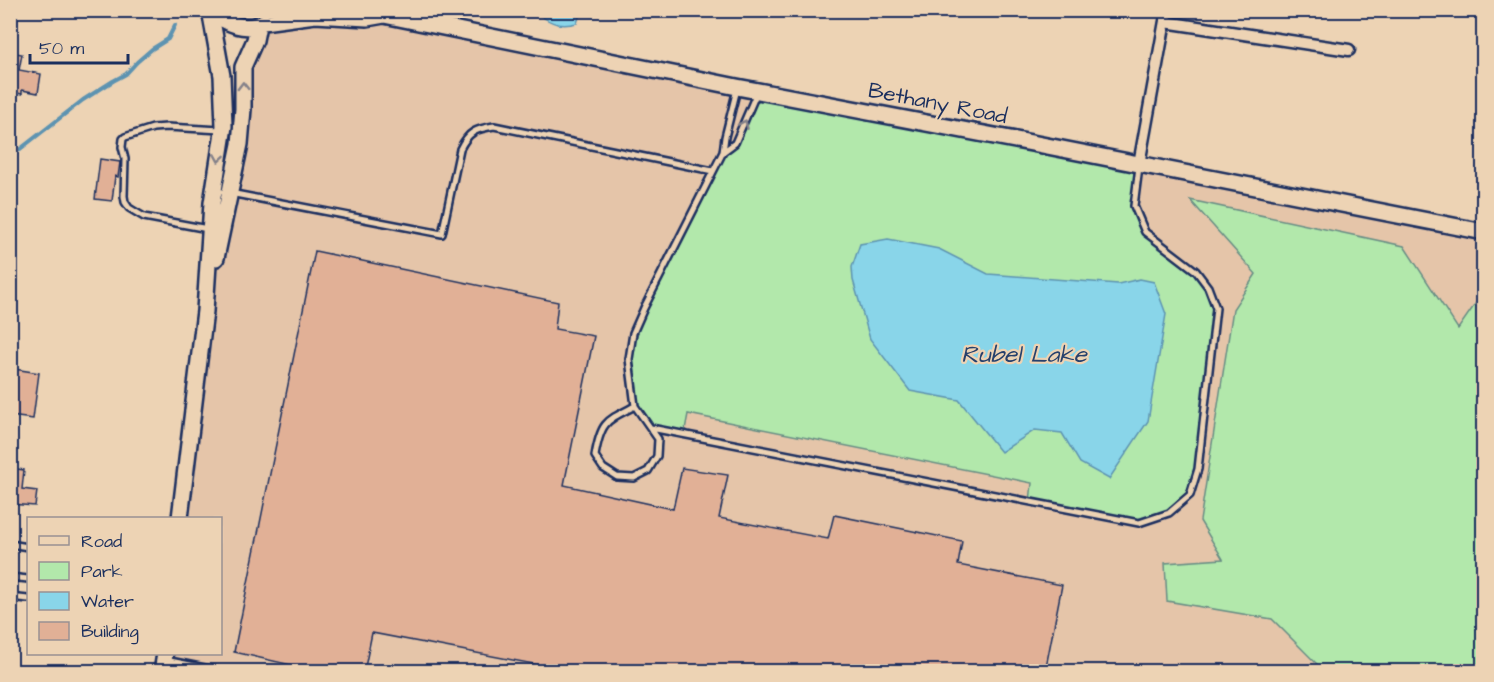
<svg xmlns="http://www.w3.org/2000/svg" width="1494" height="682" font-family="'Architects Daughter',sans-serif">
<rect width="100%" height="100%" fill="#edd3b4"/>
<filter id="ink" filterUnits="userSpaceOnUse"><feTurbulence type="fractalNoise" baseFrequency=".0167" numOctaves="2"/><feDisplacementMap in="SourceGraphic" scale="12" xChannelSelector="R" yChannelSelector="G"/><feConvolveMatrix kernelMatrix="1 2 1 2 8 2 1 2 1" color-interpolation-filters="sRGB"/></filter>
<g filter="url(#ink)">
<path fill="#e5c5a9" d="M367 18 1483 232V671L162 672 165 654H220V518H181L205 311 240 144 243 74 263 22Z"/>
<path fill="#b2e8ab" stroke="#668c84" stroke-width="1.5" d="M758 91 1139 164 1134 206 1145 232 1196 271 1208 287 1216 308 1198 469 1190 494 1169 513 1139 523 1030 502 1032 483 688 414 684 435 651 428 635 406 629 359 632 333 723 152 735 143Z
M1190 200 1404 246 1458 329 1483 293V671H1318L1317 664 1272 619 1167 601 1165 563 1223 559 1200 521 1233 309 1256 274Z"/>
<path fill="#89d5e9" stroke="#5d93b1" stroke-width="1.5" d="M538 11V10L581 11 577 23C561 27 552 24 538 14Z
M888 239 939 249 988 274 1118 284 1140 279 1154 282 1166 314 1148 421 1109 479 1080 463 1062 433 1035 430 1001 452 959 400 910 391 870 339 853 280 852 267 860 244Z"/>
<g fill="none" stroke-linecap="round" stroke-linejoin="round">
<path stroke="#5d93b1" stroke-width="4" d="M10 157 83 100 113 81 126 74 137 62 152 49 168 39 175 25"/>
</g>
<path fill="#e1b096" stroke="#1b2f5e" stroke-width="1.5" d="M10 52 22 54 19 70 41 74 38 93 22 90V94L12 92V89H10Z
M100 159 120 162 118 177 115 176 112 201 95 199Z
M315 251 558 302 555 329 594 336 564 485 673 509 682 468 728 475 719 518 828 539 834 515 962 541 958 565 1062 585 1045 672H575L372 633 364 672H322L234 652Z
M14 369 39 373 33 419 10 416V394Z
M10 468 24 470 22 489 37 491 35 506 10 504Z"/>
<g fill="none" stroke-linecap="round" stroke-linejoin="round">
<defs>
<path id="service" d="M723 152 735 143 757 92
M215 191 230 193 442 234 460 149C469 131 476 129 494 126L713 171
M208 229 144 217 129 208 125 202 124 196 125 159 122 147 123 139 125 137 153 128 167 127 221 130
M635 406 658 439 657 456 648 471 634 478 617 477 603 468 595 456C601 421 606 421 635 406L629 359 633 333 644 308 723 152 725 137 737 89
M651 428 1139 523 1169 513 1190 495 1198 469 1216 308 1208 287 1196 271 1145 232 1134 206 1139 167
M10 544 28 547
M10 577 28 579
M10 597 28 599
M165 660 225 672"/>
<path id="minor" d="M1165 22 1349 50
M1139 164 1167 10"/>
<path id="secondary" d="M211 10C226 24 247 33 265 21
M263 22 315 15 367 18 384 15 737 87 1042 145 1484 232
M216 258 240 144 243 109V67L255 40 258 25
M180 518 205 311 212 203 224 126 222 76 210 10
M162 672 165 654"/>
</defs>
<use href="#service" stroke="#1b2f5e" stroke-width="10"/>
<use href="#minor" stroke="#1b2f5e" stroke-width="15"/>
<use href="#secondary" stroke="#1b2f5e" stroke-width="20"/>
<use href="#service" stroke="#edd3b4" stroke-width="5"/>
<use href="#minor" stroke="#edd3b4" stroke-width="10"/>
<use href="#secondary" stroke="#edd3b4" stroke-width="15"/>
</g>
<defs><path id="oneway-chevron" d="M-2-3.5L2.5 0L-2 3.5" fill="none" stroke-width="1.6" stroke-linecap="round" stroke-linejoin="round" transform="scale(1.5)"/></defs>
<g stroke="#848189">
<use href="#oneway-chevron" transform="translate(243 86) rotate(-91)"/>
<use href="#oneway-chevron" transform="translate(744 124) rotate(-66)"/>
<use href="#oneway-chevron" transform="translate(219 158) rotate(99)"/>
</g>
</g>
<g text-anchor="middle" stroke-width="4.5" stroke-linejoin="round" paint-order="stroke">
<g font-size="22" fill="#1b2f5e" stroke="#edd3b4">
<text transform="translate(938 102) rotate(11)" y="8">Bethany Road</text>
</g>
<g font-size="24" font-style="italic" fill="#26406c" stroke="#edd3b4">
<text x="1024" y="362">Rubel Lake</text>
</g>
</g>
<rect width="1494" height="682" fill="none" stroke="#edd3b4" stroke-width="36"/>
<rect x="18" y="18" width="1458" height="646" fill="none" stroke="#1b2f5e" stroke-width="2" filter="url(#ink)"/>
<rect x="27" y="517" width="195" height="138" fill="#edd3b4" stroke="#999192" stroke-width="1.5"/>
<rect x="39" y="536" width="30" height="9" fill="#edd3b4" stroke="#999192" stroke-width="1.5"/>
<text x="81" y="547" font-size="18" fill="#1b2f5e">Road</text>
<rect x="39" y="562" width="30" height="18" fill="#b2e8ab" stroke="#999192" stroke-width="1.5"/>
<text x="81" y="577" font-size="18" fill="#1b2f5e">Park</text>
<rect x="39" y="592" width="30" height="18" fill="#89d5e9" stroke="#999192" stroke-width="1.5"/>
<text x="81" y="607" font-size="18" fill="#1b2f5e">Water</text>
<rect x="39" y="622" width="30" height="18" fill="#e1b096" stroke="#999192" stroke-width="1.5"/>
<text x="81" y="637" font-size="18" fill="#1b2f5e">Building</text>
<path d="M30 54v9h98v-9" fill="none" stroke="#1b2f5e" stroke-width="3"/>
<text x="39" y="54" font-size="18" fill="#1b2f5e" stroke="#edd3b4" stroke-width="4.5" paint-order="stroke">50 m</text>
</svg>
